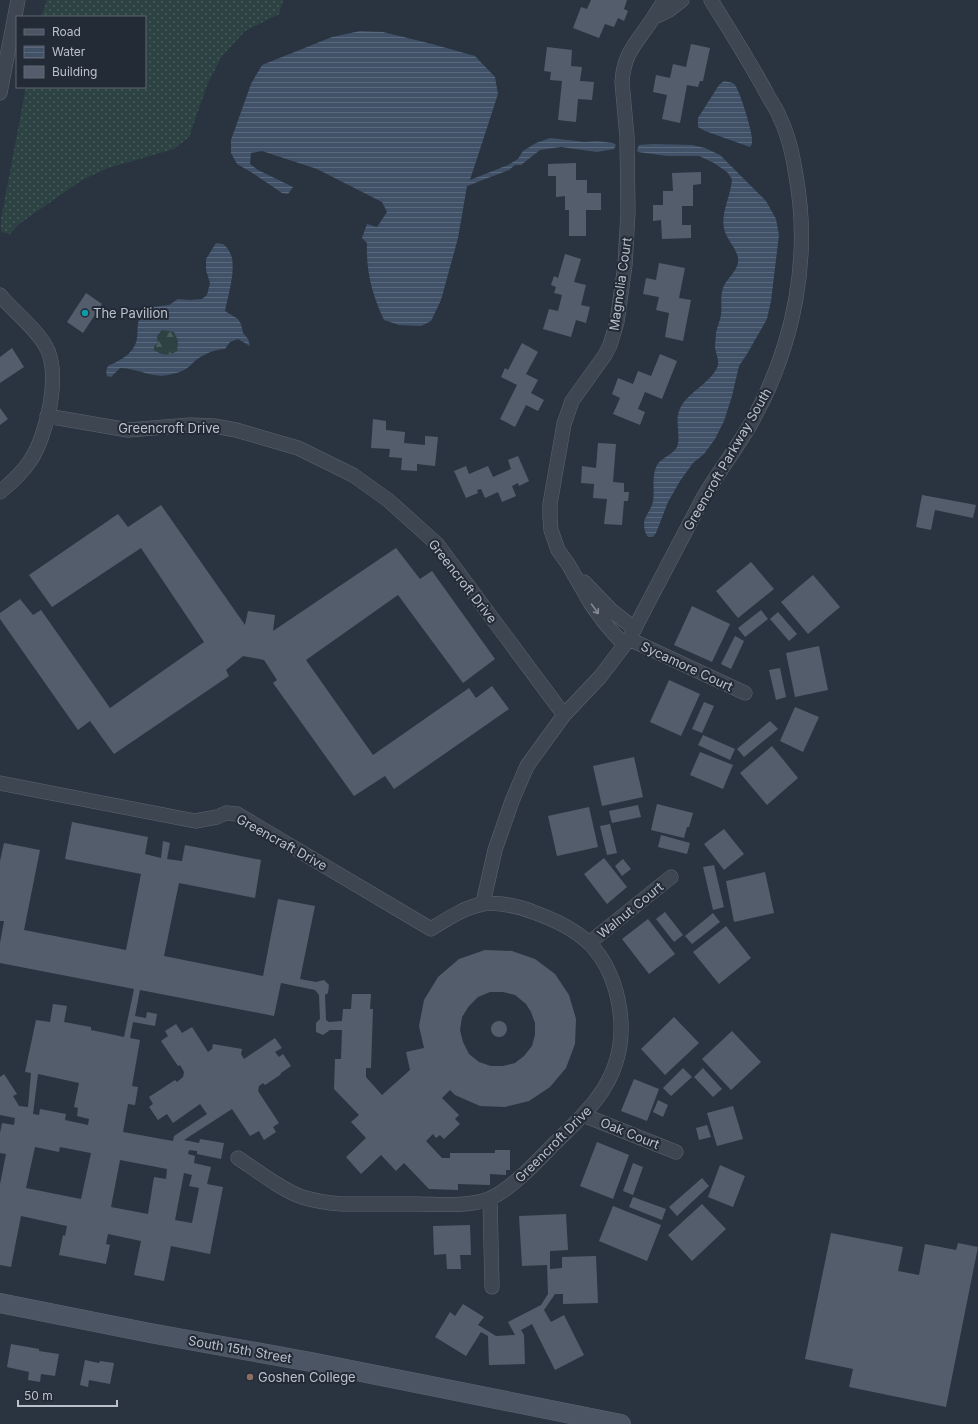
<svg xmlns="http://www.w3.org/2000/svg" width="978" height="1424" font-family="Inter,sans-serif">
<defs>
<pattern id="grass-dots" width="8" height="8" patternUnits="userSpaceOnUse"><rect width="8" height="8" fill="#2d4243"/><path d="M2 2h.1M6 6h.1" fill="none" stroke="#4a5c5d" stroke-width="1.8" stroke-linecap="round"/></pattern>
<pattern id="forest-firs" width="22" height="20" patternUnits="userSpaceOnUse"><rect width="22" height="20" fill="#2d4243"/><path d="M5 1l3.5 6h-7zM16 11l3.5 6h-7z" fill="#4a5c5d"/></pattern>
<pattern id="water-rules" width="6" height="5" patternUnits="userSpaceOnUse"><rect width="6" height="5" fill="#415268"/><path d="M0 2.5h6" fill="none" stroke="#5a697c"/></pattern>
</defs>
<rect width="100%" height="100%" fill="#2a3441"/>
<path fill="url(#grass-dots)" d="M47 0H283L279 14 245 31 222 56 207 85 189 137 174 149 108 168 82 180 19 224 10 234 1 232V219L26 87H145V17H41Z"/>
<path fill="url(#forest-firs)" d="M162 330 174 332 178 341 177 351C167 357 163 355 154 350V346L158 343 157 336Z"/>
<path fill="url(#water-rules)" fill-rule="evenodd" d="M360 31 383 32 432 44 475 56 495 77 498 94 470 180 508 165 518 159 523 151 536 143 550 138 585 142 597 141 613 143 616 145 614 149 597 152 561 147 540 150 521 165H515L509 170 467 186 458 238 441 300 431 321 421 326 399 325 384 320C372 294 366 272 367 243L362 238 367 224 377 227 387 212 382 202 317 169 262 151 251 153 250 164 258 170 293 187 288 194 282 193 251 172 237 164 231 153V140L251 84 262 65 332 37Z
M724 81C728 82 733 82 735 85 740 92 753 133 752 141 752 145 752 144 750 147L705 131 698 127V118L719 85Z
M653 144 692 145 705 148 720 155 766 201 776 219 779 235 771 301 767 319 747 354 739 366 732 396 724 421 715 439 704 454 693 463 680 481 668 502 656 533 653 537H648C645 533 644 529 644 523 645 515 652 509 653 501 655 489 651 477 657 465 662 457 673 455 677 447 681 439 675 421 679 411 685 394 709 384 717 368 720 361 716 354 715 348 715 343 716 337 716 333 717 327 720 321 721 315 722 306 720 297 723 288 726 279 737 272 738 262 740 253 728 241 725 232 719 215 731 197 732 179L727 172 714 163 699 156H667L638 152 637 150 639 145Z
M216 243 223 244C225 246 228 248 229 251 238 264 228 296 225 311L238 319 241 324 243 333 248 339 250 346 238 339 230 342 225 349C214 349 205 354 196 360 192 363 189 368 184 370 181 372 176 373 172 374 154 380 138 368 120 368L111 377 107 376 106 371 108 366C121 360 135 353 137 338 138 332 137 325 139 320 142 313 148 312 153 307L169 305 178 299 190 300 202 299 207 295 210 283 206 270V259ZM162 330 174 332 178 341 177 351C167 357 163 355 154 350V346L158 343 157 336Z"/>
<path fill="#545d6c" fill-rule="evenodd" d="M591 0H627L624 9 628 11 624 21 618 18 614 27 605 24 599 38 573 28 581 7 587 9Z
M691 44 710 48 703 81H700L698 87 687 85 680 123 662 119 667 95 653 92 656 75 670 78 673 64 686 67Z
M547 47 572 50 571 66 582 67 580 81 594 82 592 100 578 99 576 122 558 120 562 81 550 80 551 72 544 71Z
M576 163V180H587V193H601V210H586V236H569V210H565V196L556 197V176H548V164Z
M701 172V184L693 185V206H682V225H691V238L662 239 661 220 653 221V205H663V191H673L672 173Z
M565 254 581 259 574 282 586 285 581 305 590 307 586 323 576 320 571 337 543 329 549 309 558 311 562 295 554 293 556 287 551 285 554 276 558 278Z
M659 263 685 268 679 298 691 300 683 341 665 337 669 313 656 310 659 297 643 294 646 278 656 280Z
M86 293 102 304 83 333 67 322Z
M522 343 538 352 526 374 538 380 531 393 544 400 538 411 526 405 515 427 500 419 517 385 501 377 505 368 508 370Z
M12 348 24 367 0 383V357Z
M660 354 677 361 662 399 645 392 638 409 645 412 640 425 613 414 620 398 612 394 618 378 633 384 638 371 651 376Z
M0 408 8 419 0 425Z
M373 419 386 421V430L405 432 404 443 425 445V436L438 437 435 466 417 464V471L401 470 402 458 389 457 390 449 371 448Z
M598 443 616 444 613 482 624 483V492H629L628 501H624L622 525 604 524 607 499 593 498 594 484 581 483 582 466 596 468Z
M518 456 529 481 519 486 518 483 512 486 516 496 502 502 498 492 485 498 481 489 477 490 478 493 466 498 454 471 466 466 469 474 488 466 493 477 511 469 508 460Z
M922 495 976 505 973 518 935 510 931 530 916 527Z
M161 505 245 625 248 611 275 615 273 631 396 548 420 579 432 571 495 659 463 683 398 595 306 660 373 755 469 688 476 698 492 686 509 709 394 789 385 776 354 796 273 683 277 680 264 660 243 656 226 670 229 676 114 754 90 721 78 730 0 619V613L20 599 33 615 41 610 110 708 204 642 141 548 52 607 29 575 118 514 128 527Z
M751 562 774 589 738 618 716 591Z
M813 575 840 607 808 634 781 602Z
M692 606 730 624 712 662 674 645Z
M761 610 768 619 745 637 738 628Z
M778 612 797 634 789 641 770 619Z
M735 636 744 641 731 669 721 664Z
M819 646 828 690 795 697 786 653Z
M780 668 786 697 776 700 769 670Z
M669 680 700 694 681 736 650 722Z
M704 702 714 706 702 733 692 729Z
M795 707 819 717 803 752 780 741Z
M770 721 778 729 744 757 737 749Z
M703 735 735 749 730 760 698 745Z
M772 746 798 778 767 805 740 773Z
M700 752 733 765 723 789 690 775Z
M634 757 643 797 602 806 593 766Z
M657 804 693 813 689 827H687L684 838 651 830Z
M638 805 641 817 612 823 609 811Z
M589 807 598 847 557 856 548 816Z
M72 822 148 837 145 854 161 858 163 841 170 843 167 859 182 861 185 845 261 860 255 898 179 883 164 956 263 976 278 899 315 906 300 979 316 982 324 980 329 985 328 993 325 995 326 1020 329 1022 342 1021 343 1009H351L352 994H371L370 1009H373L371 1068H366V1077L382 1095 410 1070 406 1052 424 1048 419 1026 424 1000 438 977 459 959 485 950 512 951 535 959 555 974 569 995 576 1019 575 1044 566 1068 550 1087 529 1101 505 1107 480 1106 455 1095 450 1090 442 1098 459 1115 455 1119 460 1124 444 1139 440 1135 436 1138 433 1134 426 1141 442 1158H450V1153H495V1150H510V1170H506V1175L490 1174V1185L458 1184V1190L429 1189 404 1163 396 1171 381 1155 361 1174 346 1157 366 1138 351 1122 359 1115 334 1089 335 1059H341L342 1030H330L323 1035 316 1032V1023L320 1019 319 995 315 990 281 983 274 1016 140 990 135 1016 146 1018 147 1012 157 1014 155 1026 133 1022 130 1038 140 1040 132 1086 138 1087 135 1105 128 1104 123 1132 173 1141 174 1136 207 1114 200 1104 173 1123 167 1114 158 1120 149 1107 153 1104 149 1097 175 1080 177 1082 183 1077 184 1072 180 1065 178 1066 161 1041 168 1036 165 1031 176 1024 182 1033 192 1027 208 1052 212 1049 213 1044 242 1049 241 1054 244 1059 275 1038 282 1048 275 1052 279 1057 283 1054 291 1066 281 1073 280 1075 265 1085 263 1083 259 1086 258 1091 279 1123 273 1127 276 1132 264 1140 259 1131 250 1136 232 1109 184 1140 199 1143 200 1139 224 1143 221 1159 197 1154V1151L189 1150 188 1154 195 1156 194 1163 211 1167 207 1184 223 1187 210 1254 171 1246 164 1281 134 1275 141 1241 108 1234 106 1244 110 1245 106 1264 59 1255 63 1235 65 1236 67 1226 21 1216 11 1267 0 1265V1184L6 1154 0 1153V1133L2 1123 14 1125 15 1118 0 1115V1077L4 1074 17 1094 13 1096 19 1106 28 1107 31 1073 25 1072 36 1020 50 1022 53 1004 67 1006 64 1022 91 1027V1030L124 1037 134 989 0 963V943L4 921H0V861L4 843 40 850 24 930 126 950 141 874 65 859ZM490 992H503L515 995 526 1004 531 1012 535 1023V1035L532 1046 524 1056 515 1063 503 1066H491L479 1062 469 1054 463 1042 460 1030 462 1017 469 1006 478 997ZM38 1074 79 1083 74 1107 78 1108 77 1116 89 1119 88 1125 65 1120 66 1114 40 1109 39 1115 33 1114ZM35 1147 59 1152 60 1147 91 1153 81 1199 26 1188ZM120 1160 167 1169 166 1179 154 1177 148 1214 111 1207ZM184 1173 192 1175 189 1186 199 1188 192 1223 175 1220Z
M610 824 617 853 607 855 600 826Z
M724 829 744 854 724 870 704 844Z
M661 835 690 843 687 854 658 847Z
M604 858 627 887 607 904 584 874Z
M623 859 631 869 622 876 615 866Z
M714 865 724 907 713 910 703 867Z
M765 872 774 913 734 922 726 881Z
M665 912 683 935 674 942 656 919Z
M713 913 720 922 692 944 685 936Z
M648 919 675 954 649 974 622 939Z
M726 926 751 958 719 984 693 952Z
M674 1017 699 1043 665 1075 641 1049Z
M491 1029a8 8 0 1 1 16 0a8 8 0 1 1-16 0Z
M732 1031 761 1062 731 1090 702 1059Z
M683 1068 692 1077 671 1096 663 1088Z
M703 1068 722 1089 713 1097 694 1077Z
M634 1079 659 1089 647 1121 621 1111Z
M658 1100 668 1105 663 1117 653 1112Z
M733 1106 743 1139 717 1146 707 1113Z
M707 1125 711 1137 699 1140 696 1128Z
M597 1142 629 1155 613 1199 580 1186Z
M633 1163 643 1167 633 1195 623 1191Z
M720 1165 745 1176 733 1207 708 1197Z
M702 1178 709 1186 677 1216 669 1207Z
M633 1197 666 1209 662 1220 629 1207Z
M702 1204 726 1229 692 1261 668 1235Z
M613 1206 661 1225 647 1261 599 1241Z
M566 1214 568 1250 550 1251V1269L562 1268V1257L596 1256 598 1303 563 1304V1294H555L544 1310 551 1322 564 1315 584 1355 555 1370 532 1324 521 1330 524 1335 525 1364 489 1365 488 1336 481 1332 466 1356 435 1337 450 1312 455 1316 463 1304 484 1317 478 1325 483 1328 496 1336 515 1335 508 1322 541 1305 548 1294 547 1265 522 1266 519 1216Z
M470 1225 471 1255H460L461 1269H447L446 1254 434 1255 433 1226Z
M831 1233 903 1247 898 1271 919 1275 925 1244 956 1250 958 1243 978 1247 946 1407 849 1387 853 1369 805 1359Z
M11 1344 39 1349V1351L59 1354 55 1376 41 1374 40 1382 28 1380 29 1372 7 1367Z
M85 1360 99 1363 100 1361 114 1363 110 1384 89 1380 88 1387 80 1385Z"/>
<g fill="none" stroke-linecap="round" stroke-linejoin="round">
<defs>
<path id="street" d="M657 16 669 10 682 0
M0 93 18 0
M0 295C14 312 34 326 45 345 62 372 47 436 30 461 22 473 11 483 0 492
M47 416 128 430 190 425 214 426 236 430 298 448 353 475 388 500 437 544 564 715
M584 582 612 611 635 629
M629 639 745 693
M624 645 604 622 591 604 568 564 558 550 551 530 550 517V504L564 424 572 401 605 355 610 345 617 322 625 265 628 212 627 137 622 82C624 51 638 42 653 18 658 11 660 5 666 0
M0 783 195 821 217 817 226 813 237 814 247 820 431 929C447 919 465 907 483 904 495 901 521 907 533 912 553 919 573 928 589 943 618 972 628 1024 616 1062 606 1096 579 1119 555 1143 537 1161 512 1189 489 1199 468 1207 438 1204 416 1204 391 1204 367 1204 342 1204 329 1203 315 1201 302 1197 282 1190 256 1170 238 1158
M483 903 495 850 512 801 527 766 564 715 600 677 629 639 703 498C719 470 740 445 755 416 794 343 811 258 796 176 793 156 789 136 780 118 777 109 771 102 767 94 750 62 730 31 711 0
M589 943 671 877
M583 1115 676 1152
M490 1199 492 1287"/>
<path id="secondary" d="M0 1303 150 1333 311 1362 621 1424"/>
</defs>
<use href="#street" stroke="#5c646f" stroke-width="15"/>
<use href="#secondary" stroke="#5c646f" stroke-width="20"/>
<use href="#street" stroke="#3e4651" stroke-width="14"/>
<use href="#secondary" stroke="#4c5564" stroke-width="19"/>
</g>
<defs><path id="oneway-shaft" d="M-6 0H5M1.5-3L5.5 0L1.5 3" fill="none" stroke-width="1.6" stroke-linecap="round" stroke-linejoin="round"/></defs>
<use stroke="#838a94" href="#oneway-shaft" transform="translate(595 609) rotate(54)"/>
<circle fill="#0f9aa8" stroke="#232b37" stroke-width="1.5" cx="85" cy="313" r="4"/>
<circle fill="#8d6e63" stroke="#232b37" stroke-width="1.5" cx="250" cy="1377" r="4"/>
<g text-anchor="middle" stroke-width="4" stroke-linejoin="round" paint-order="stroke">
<g font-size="13" fill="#bbc1cb" stroke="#232b37">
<text transform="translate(620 284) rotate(-82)" y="5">Magnolia Court</text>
<text x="169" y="433">Greencroft Drive</text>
<text transform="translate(727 459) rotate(-60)" y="5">Greencroft Parkway South</text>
<text transform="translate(463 581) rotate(52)" y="5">Greencroft Drive</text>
<text transform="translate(687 666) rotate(25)" y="5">Sycamore Court</text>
<text transform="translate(282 842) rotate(29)" y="5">Greencraft Drive</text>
<text transform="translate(630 910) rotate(-39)" y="5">Walnut Court</text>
<text transform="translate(630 1133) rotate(22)" y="5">Oak Court</text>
<text transform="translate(553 1144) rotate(-45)" y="5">Greencroft Drive</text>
<text transform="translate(240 1349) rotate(10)" y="5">South 15th Street</text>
</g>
<g font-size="13" fill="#bbc1cb" stroke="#232b37" text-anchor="start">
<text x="93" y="318">The Pavilion</text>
<text x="258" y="1382">Goshen College</text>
</g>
</g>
<rect x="16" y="16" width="130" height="72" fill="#232b37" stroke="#606772"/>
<rect x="24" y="29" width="20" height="6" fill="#4c5564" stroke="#606772"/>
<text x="52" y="36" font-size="12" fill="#bbc1cb">Road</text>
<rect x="24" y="46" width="20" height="12" fill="url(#water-rules)" stroke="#606772"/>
<text x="52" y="56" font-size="12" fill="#bbc1cb">Water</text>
<rect x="24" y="66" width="20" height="12" fill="#545d6c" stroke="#606772"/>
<text x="52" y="76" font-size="12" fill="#bbc1cb">Building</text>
<path d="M18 1400v6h99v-6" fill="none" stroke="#bbc1cb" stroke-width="2"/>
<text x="24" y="1400" font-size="12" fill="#bbc1cb" stroke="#232b37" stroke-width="3" paint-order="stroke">50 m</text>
</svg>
